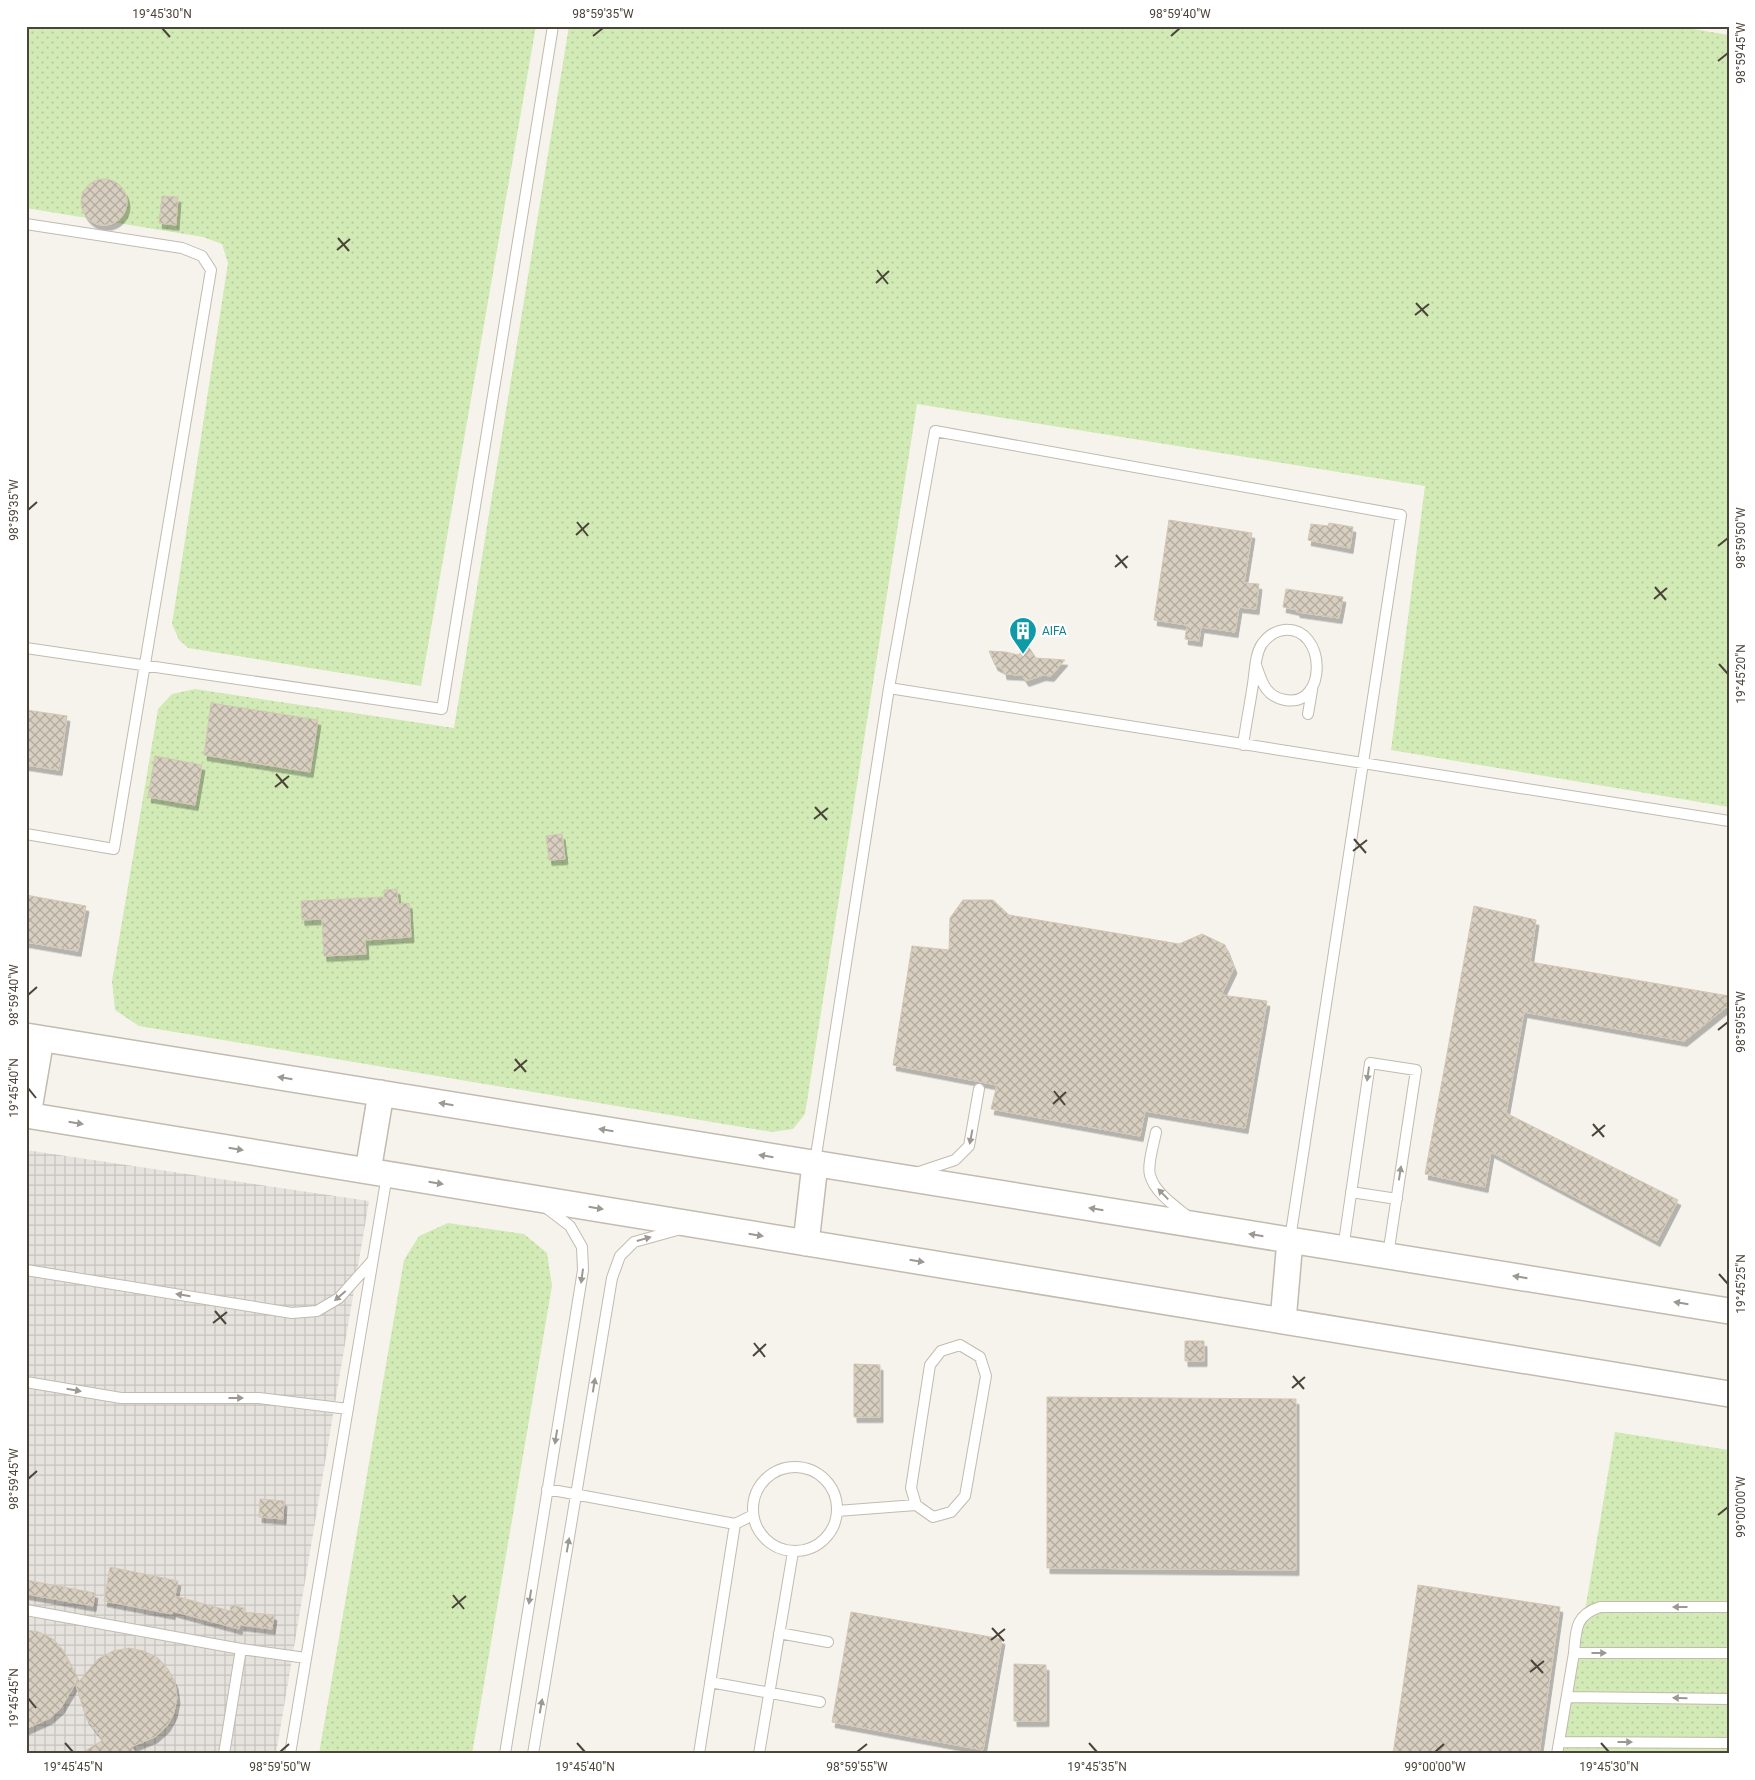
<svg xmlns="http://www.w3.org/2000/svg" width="1755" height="1780" font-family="Roboto,sans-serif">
<defs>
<pattern id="industrial-grid" width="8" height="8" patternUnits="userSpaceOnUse" patternTransform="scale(1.25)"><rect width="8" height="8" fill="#e6e2dd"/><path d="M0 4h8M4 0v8" fill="none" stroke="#c7c3be"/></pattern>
<pattern id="grass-dots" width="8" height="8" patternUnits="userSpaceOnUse" patternTransform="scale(1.25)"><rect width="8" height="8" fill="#d2eab5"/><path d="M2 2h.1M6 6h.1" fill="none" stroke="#b6ca9c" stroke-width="1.8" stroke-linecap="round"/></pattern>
<pattern id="building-cross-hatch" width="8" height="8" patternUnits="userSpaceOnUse" patternTransform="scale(1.25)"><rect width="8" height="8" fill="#d8cfc1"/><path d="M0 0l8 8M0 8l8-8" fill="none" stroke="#b1aa9e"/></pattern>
<filter id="shadow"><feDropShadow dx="3" dy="5.5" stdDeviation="0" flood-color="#0004"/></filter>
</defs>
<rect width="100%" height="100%" fill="#f6f3ec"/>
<path fill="url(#industrial-grid)" d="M26 1150 369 1201 276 1754H26Z"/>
<path fill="url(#grass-dots)" d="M26 26H536L421 686 188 648 179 640 172 624 228 263 222 244 203 237 26 208Z
M569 26H1675L1729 35V807L1391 750 1425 486 917 404 805 1114 793 1129 772 1132 139 1026 115 1010 112 981 158 709 172 694 195 689 454 728Z
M448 1223 524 1234 547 1253 552 1286 472 1754H319L404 1260 419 1236Z
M1615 1432 1729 1450V1754H1561Z"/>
<path fill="url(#building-cross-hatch)" stroke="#d3c7b4" filter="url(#shadow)" d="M81 202a23 23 0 1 1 46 0a23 23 0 1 1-46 0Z
M162 196 178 197 176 225 159 223Z
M1169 520 1252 533 1244 583 1259 584 1256 609 1239 607 1235 632 1201 627 1199 641 1185 639 1187 625 1154 620Z
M1329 523 1353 527 1350 548 1308 540 1311 524 1328 526Z
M1286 589 1343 597 1339 618 1297 612V610L1283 607Z
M1028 646 1036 658 1065 660 1051 676 1043 675 1026 681 1022 675 1004 674 1003 669 995 665 989 651 1006 652 1018 655Z
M211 703 318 720 310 772 204 755Z
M26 710 67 716 59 770 26 765Z
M155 756 202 765 195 805 148 797Z
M562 834 565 859 549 860 546 836Z
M397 889 398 904 409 903 411 937 365 940 366 954 324 956 322 919 302 920 301 901 384 897V890Z
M26 895 86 906 78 951 26 942Z
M963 900H993L1009 915 1179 944 1202 934 1225 945 1234 968 1221 995 1267 1001 1245 1128 1145 1111 1140 1136 991 1109 997 1085 893 1065 912 946 949 950 950 918Z
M1474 906 1536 920 1530 962 1729 996V1005L1684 1041 1524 1012 1506 1113 1678 1200 1657 1241 1491 1152 1485 1187 1425 1174Z
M1185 1341H1204V1361H1185Z
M854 1364 880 1365V1417H854Z
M1047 1397 1296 1399V1570L1047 1568Z
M260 1499 284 1501 283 1519 259 1517Z
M110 1567 178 1581 175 1596 230 1611 231 1605 244 1608 243 1612 274 1615 272 1629 240 1625 239 1629 172 1611V1614L104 1601Z
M26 1580 95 1593 93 1606 26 1594Z
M1418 1585 1560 1607 1539 1754H1393Z
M851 1612 1002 1639 983 1750 832 1722Z
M26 1630 39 1632 53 1639 63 1650 78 1679 61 1708 50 1718 26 1729Z
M129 1648 144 1651 158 1658 168 1669 175 1683 177 1698 174 1713 167 1726 155 1737 131 1747 138 1754H80L103 1740 86 1718 76 1685 98 1659 113 1651Z
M1014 1664 1046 1665V1721H1014Z"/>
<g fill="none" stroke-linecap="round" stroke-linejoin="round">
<defs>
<path id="service" d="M26 224 182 248 202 256 211 270 114 849 26 834
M26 648 442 709 553 26
M889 688 1729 821
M1308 714 1312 690
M1243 745C1246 724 1250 704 1253 684 1255 671 1255 654 1262 644 1268 636 1274 631 1284 630 1327 626 1328 708 1285 700 1265 696 1262 682 1256 665
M1156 1132C1154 1143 1147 1165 1150 1175 1155 1194 1177 1207 1191 1219
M815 1162 889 688 935 431 1401 515 1290 1239
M916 1173 955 1160 969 1146 979 1089
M1351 1192 1397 1199
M1343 1249 1370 1063 1416 1070 1388 1255
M26 1270 292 1313 317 1311 339 1298 372 1261
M960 1345 980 1357 986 1376 965 1496 951 1512 933 1517 916 1505 911 1488 930 1365 941 1351Z
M26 1382 121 1398H259L348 1409
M753 1509a42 42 0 1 1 84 0a42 42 0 1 1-84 0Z
M547 1489 735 1524 699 1754
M837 1511 916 1505
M735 1524 753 1515
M1729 1607H1600C1575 1615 1576 1630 1574 1653H1729
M26 1610 241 1649 224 1754
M779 1633 828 1642
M241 1649 306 1658
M710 1682 820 1702
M1567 1697 1729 1699
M1559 1742 1729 1743
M290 1754 387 1175
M505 1754 583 1270 582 1247 570 1226 545 1207
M533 1754 612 1278 620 1256 634 1242 681 1229
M759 1754 793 1552
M1557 1754 1574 1653"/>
<path id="tertiary" d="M26 1036 1729 1311
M26 1115 1729 1394
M28 1115 41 1039
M368 1171 381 1093
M806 1243 815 1164
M1283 1321 1290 1240"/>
</defs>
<use href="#service" stroke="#c2bbae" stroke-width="12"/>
<use href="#tertiary" stroke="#c2bbae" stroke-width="28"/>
<use href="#service" stroke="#fff" stroke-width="10"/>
<use href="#tertiary" stroke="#fff" stroke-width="25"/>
</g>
<defs><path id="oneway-solid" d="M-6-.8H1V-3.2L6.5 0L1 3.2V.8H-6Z" transform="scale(1.25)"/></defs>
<g fill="#9c9892">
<use href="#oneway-solid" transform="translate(1368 1074) rotate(98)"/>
<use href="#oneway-solid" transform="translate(285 1078) rotate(-171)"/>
<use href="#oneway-solid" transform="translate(446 1104) rotate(-171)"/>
<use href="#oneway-solid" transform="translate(76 1123) rotate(9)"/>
<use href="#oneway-solid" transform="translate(606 1130) rotate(-171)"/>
<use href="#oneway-solid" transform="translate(971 1137) rotate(101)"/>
<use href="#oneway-solid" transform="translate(236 1149) rotate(9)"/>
<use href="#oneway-solid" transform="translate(766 1156) rotate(-171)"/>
<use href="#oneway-solid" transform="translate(1400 1173) rotate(-81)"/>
<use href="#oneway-solid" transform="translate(436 1183) rotate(9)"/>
<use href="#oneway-solid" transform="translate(1163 1194) rotate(-134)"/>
<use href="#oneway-solid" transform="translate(596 1208) rotate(9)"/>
<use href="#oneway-solid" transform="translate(1096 1209) rotate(-171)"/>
<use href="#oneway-solid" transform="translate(756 1235) rotate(9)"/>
<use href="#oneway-solid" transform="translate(1256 1235) rotate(-171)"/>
<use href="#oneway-solid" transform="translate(644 1239) rotate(-16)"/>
<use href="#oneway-solid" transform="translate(917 1261) rotate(9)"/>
<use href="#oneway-solid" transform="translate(582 1276) rotate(98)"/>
<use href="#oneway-solid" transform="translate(1520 1277) rotate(-171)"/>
<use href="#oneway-solid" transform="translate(183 1295) rotate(-171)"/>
<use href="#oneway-solid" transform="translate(340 1296) rotate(139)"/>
<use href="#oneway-solid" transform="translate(1681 1303) rotate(-171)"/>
<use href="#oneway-solid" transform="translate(594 1385) rotate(-81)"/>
<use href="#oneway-solid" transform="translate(74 1390) rotate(10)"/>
<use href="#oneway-solid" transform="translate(236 1398)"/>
<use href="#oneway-solid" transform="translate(556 1437) rotate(99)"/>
<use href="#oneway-solid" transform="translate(568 1545) rotate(-80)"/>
<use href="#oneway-solid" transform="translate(530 1597) rotate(99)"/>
<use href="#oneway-solid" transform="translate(1680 1607) rotate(180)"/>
<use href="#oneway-solid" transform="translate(1599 1653)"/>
<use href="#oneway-solid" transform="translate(1680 1698) rotate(-179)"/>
<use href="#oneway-solid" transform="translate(541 1706) rotate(-80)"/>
<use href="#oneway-solid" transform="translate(1625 1742)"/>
</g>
<path fill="none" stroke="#4b4439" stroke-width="2" d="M162 28 170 37M593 36 603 28M1171 36 1180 28M1718 61 1728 53M338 238 349 251M337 250 350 239M877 270 888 284M876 283 889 271M1416 303 1428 316M1415 315 1429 304M28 510 37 502M577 522 588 536M576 535 589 523M1718 546 1728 538M1116 555 1127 568M1115 567 1128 556M1655 587 1666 600M1654 599 1667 588M1719 664 1728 674M276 774 288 788M275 787 289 776M815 807 827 820M814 819 828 808M1354 839 1366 853M1353 851 1367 840M28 995 37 987M1718 1030 1728 1022M515 1059 526 1072M514 1071 527 1060M28 1088 36 1098M1054 1091 1065 1105M1053 1104 1066 1092M1593 1124 1604 1137M1592 1136 1605 1125M1719 1274 1728 1284M215 1311 226 1324M213 1323 227 1312M754 1343 765 1357M753 1356 766 1344M1293 1376 1304 1389M1292 1388 1305 1377M28 1479 37 1471M1718 1515 1728 1507M453 1595 464 1609M452 1608 466 1596M992 1628 1004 1641M991 1640 1005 1629M1531 1660 1543 1673M1530 1672 1544 1661M28 1698 36 1708M65 1743 73 1752M577 1743 585 1752M1089 1743 1097 1752M1601 1743 1609 1752M280 1752 289 1744M857 1752 867 1744M1435 1752 1444 1744"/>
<defs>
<symbol id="building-pin" viewBox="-11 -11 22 30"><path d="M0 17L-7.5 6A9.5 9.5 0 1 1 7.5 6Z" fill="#0f9aa8" stroke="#fff"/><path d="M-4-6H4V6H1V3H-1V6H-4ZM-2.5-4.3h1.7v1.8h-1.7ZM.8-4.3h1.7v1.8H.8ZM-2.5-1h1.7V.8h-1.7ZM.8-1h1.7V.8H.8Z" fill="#fff"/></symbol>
</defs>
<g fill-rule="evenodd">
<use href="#building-pin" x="1007" y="615" width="32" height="43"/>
</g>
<g text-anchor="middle" stroke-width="4.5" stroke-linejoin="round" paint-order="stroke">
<g font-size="12" fill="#0d838f" stroke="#fff" text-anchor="start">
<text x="1042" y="635">AIFA</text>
</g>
</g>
<rect width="1755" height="1780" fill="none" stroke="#ffffff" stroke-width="55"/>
<rect x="28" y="28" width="1700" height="1724" fill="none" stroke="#4b4439" stroke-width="2"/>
<g font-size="12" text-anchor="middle" fill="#4b4439">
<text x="162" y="18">19°45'30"N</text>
<text x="603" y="18">98°59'35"W</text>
<text x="1180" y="18">98°59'40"W</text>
<text transform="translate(1741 53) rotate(-90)" y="4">98°59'45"W</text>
<text transform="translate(14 510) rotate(-90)" y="4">98°59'35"W</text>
<text transform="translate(1741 538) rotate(-90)" y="4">98°59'50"W</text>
<text transform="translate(1741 674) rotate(-90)" y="4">19°45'20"N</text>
<text transform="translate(14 995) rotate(-90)" y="4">98°59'40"W</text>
<text transform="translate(1741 1022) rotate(-90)" y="4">98°59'55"W</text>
<text transform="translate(14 1088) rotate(-90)" y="4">19°45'40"N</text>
<text transform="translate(1741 1284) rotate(-90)" y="4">19°45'25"N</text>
<text transform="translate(14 1479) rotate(-90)" y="4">98°59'45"W</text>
<text transform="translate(1741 1507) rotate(-90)" y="4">99°00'00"W</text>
<text transform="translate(14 1698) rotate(-90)" y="4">19°45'45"N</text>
<text x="73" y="1771">19°45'45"N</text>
<text x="280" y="1771">98°59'50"W</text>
<text x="585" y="1771">19°45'40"N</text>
<text x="857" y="1771">98°59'55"W</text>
<text x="1097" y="1771">19°45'35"N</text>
<text x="1435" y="1771">99°00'00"W</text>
<text x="1609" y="1771">19°45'30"N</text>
</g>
</svg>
